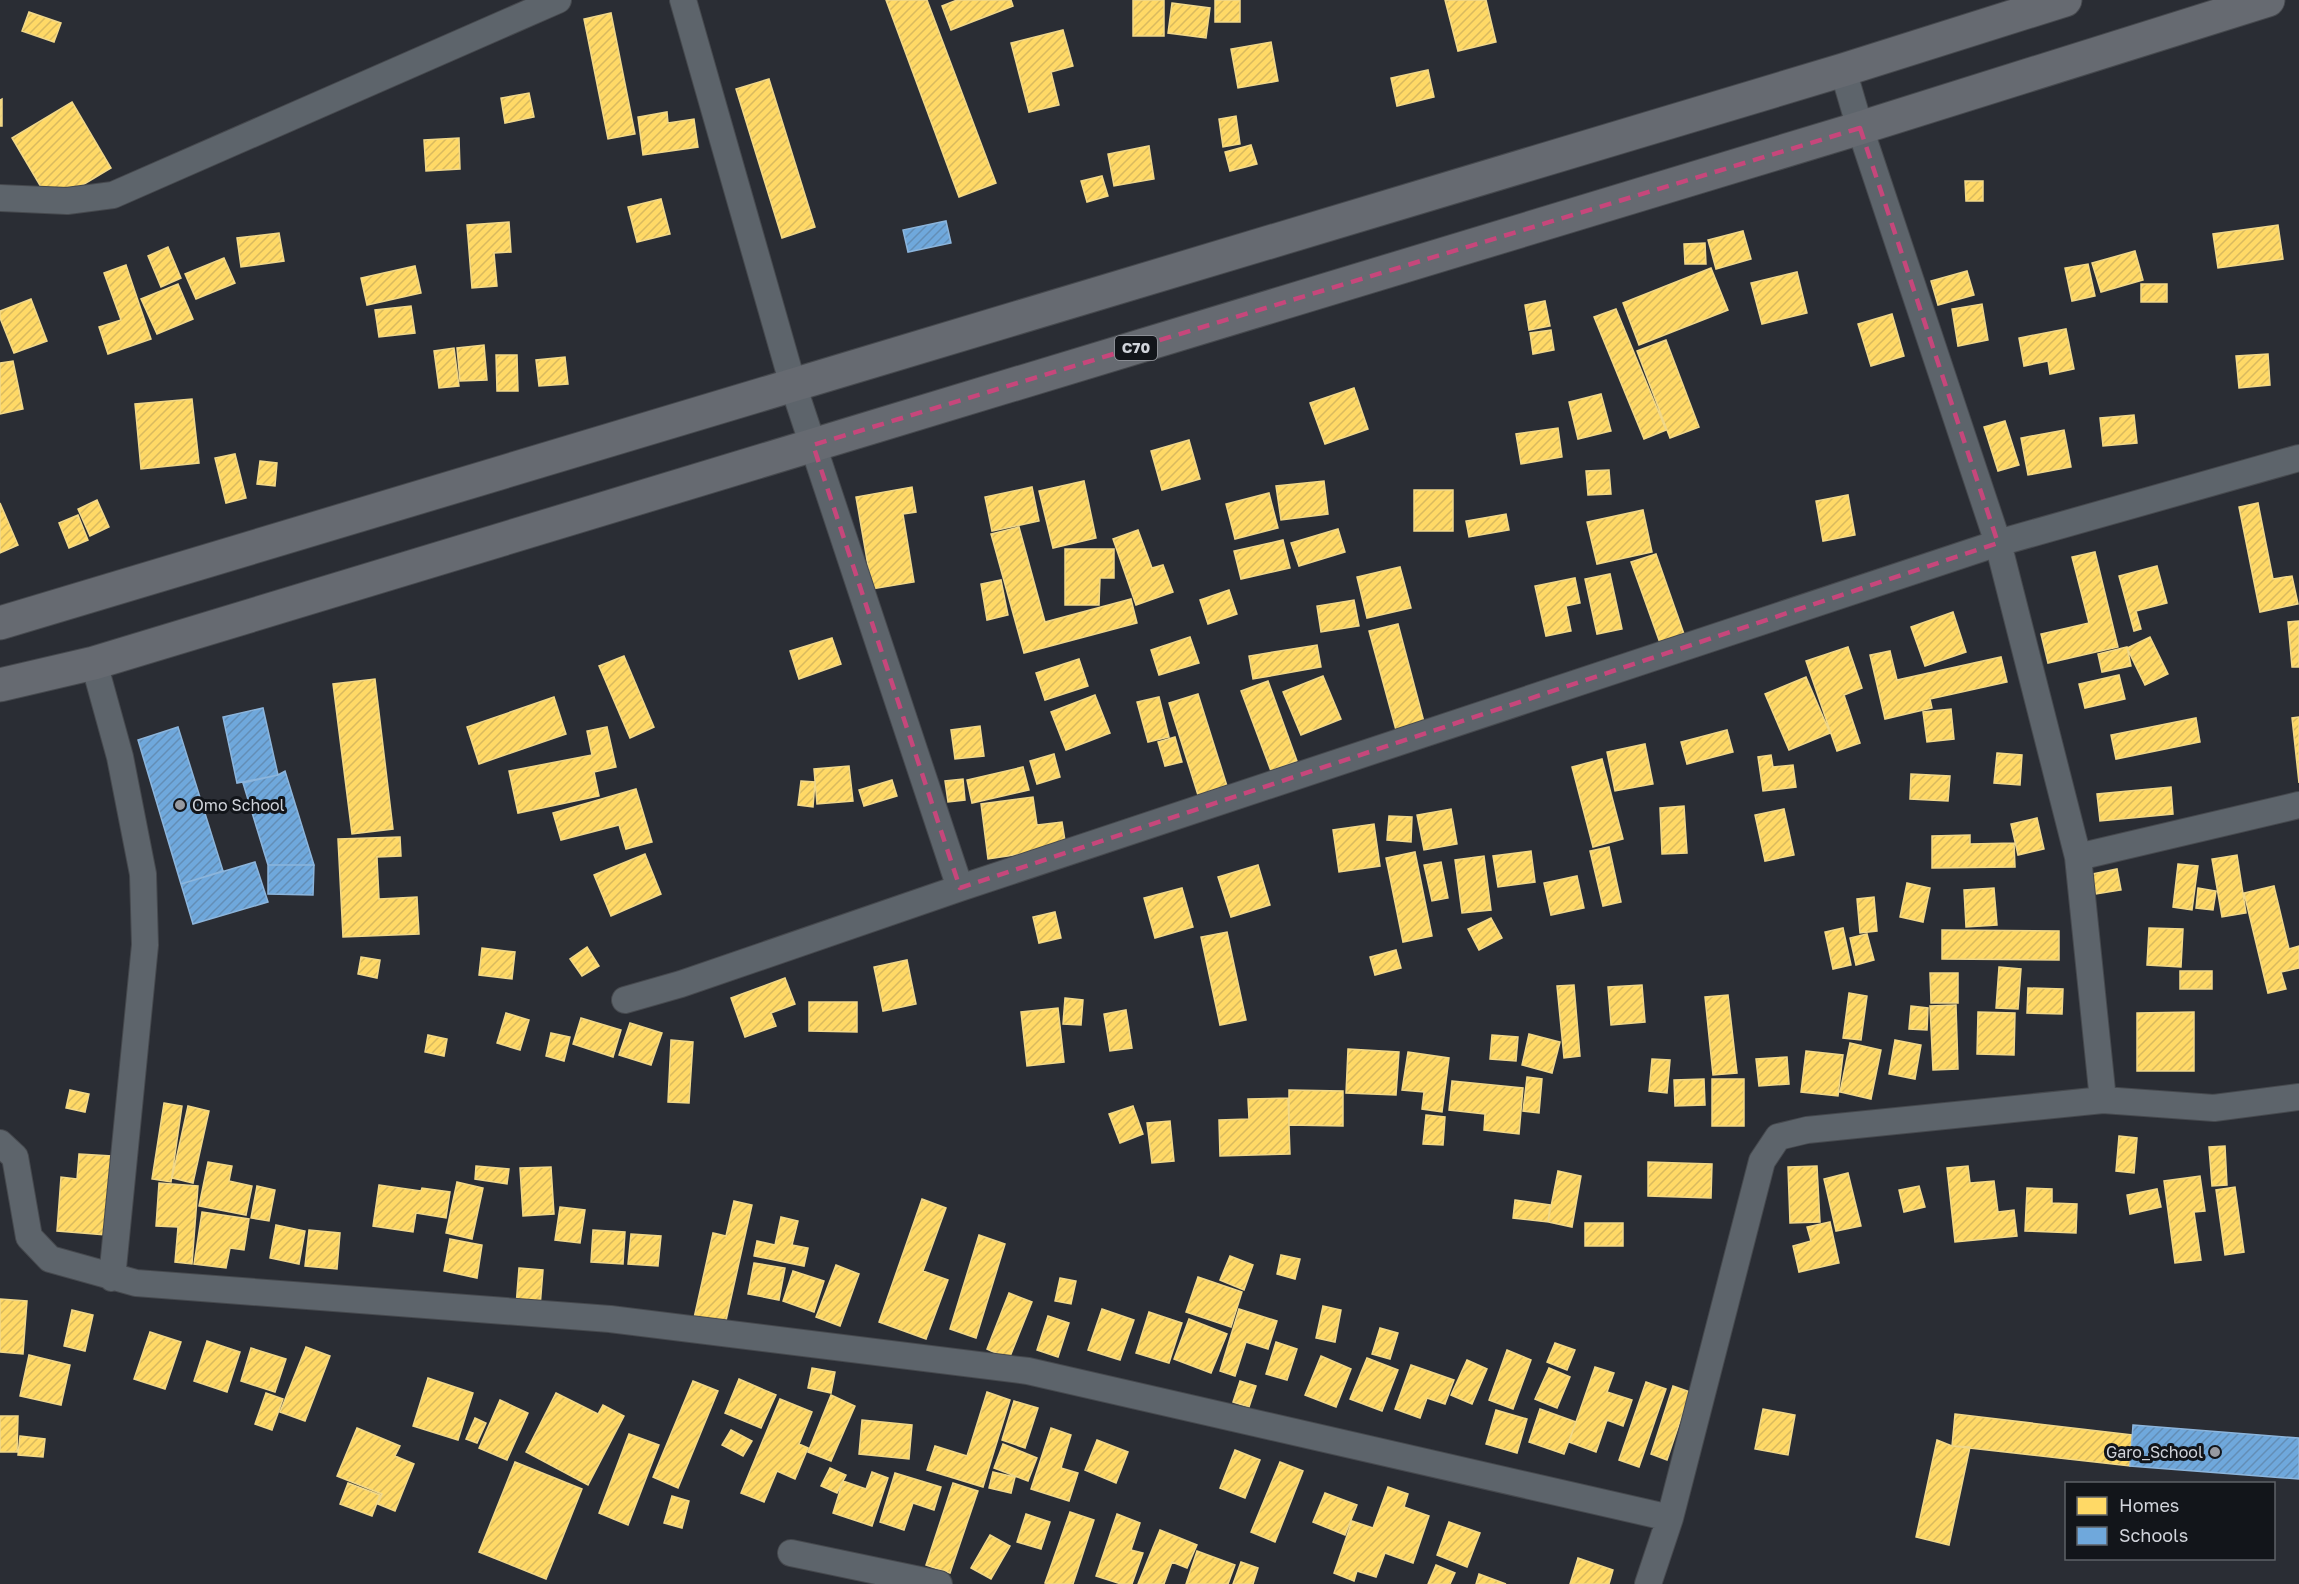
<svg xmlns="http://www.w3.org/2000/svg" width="2299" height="1584" font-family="'Golos Text',sans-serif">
<defs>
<pattern id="homes-hatch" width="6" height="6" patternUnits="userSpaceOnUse" patternTransform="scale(1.5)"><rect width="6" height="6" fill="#ffd966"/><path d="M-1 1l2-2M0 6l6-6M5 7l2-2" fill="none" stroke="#d9ba5f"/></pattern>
<pattern id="schools-hatch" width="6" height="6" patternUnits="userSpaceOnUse" patternTransform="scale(1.5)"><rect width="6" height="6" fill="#6fa8dc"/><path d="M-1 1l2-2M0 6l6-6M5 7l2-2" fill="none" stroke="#638eb6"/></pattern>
</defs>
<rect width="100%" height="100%" fill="#2a2d34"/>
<path fill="url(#homes-hatch)" stroke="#f1d889" stroke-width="1.5" d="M886 0H927L996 183 959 197Z
M957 0H1011L1013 6 951 30 942 6Z
M1133 0H1164V36H1133Z
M1215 0H1240V22H1215Z
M1445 0H1486L1496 42 1458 51Z
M1172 3 1210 8 1206 38 1168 33Z
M29 12 61 23 54 42 22 31Z
M611 13 635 134 608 139 584 19Z
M1063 30 1073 66 1051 72 1059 105 1029 112 1011 43Z
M1271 42 1278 81 1238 88 1231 49Z
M1428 70 1434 97 1397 106 1391 78Z
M769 79 815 227 782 238 736 89Z
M529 93 534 117 505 123 501 98Z
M2 99V126H0V100Z
M72 102 111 168 51 204 12 138Z
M667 112 668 123 694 119 698 147 643 155 638 117Z
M1236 116 1240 144 1223 147 1219 119Z
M459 138 460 169 426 171 424 140Z
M1251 145 1257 164 1230 171 1225 152Z
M1149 146 1154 179 1114 186 1108 154Z
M1102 176 1108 196 1087 202 1081 181Z
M1965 181H1983V201H1966Z
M661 199 670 234 637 242 628 207Z
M509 222 511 252 494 253 497 286 472 288 467 225Z
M2278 225 2283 259 2218 268 2213 234Z
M1743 231 1751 259 1716 269 1708 240Z
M279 233 284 261 241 267 237 238Z
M1705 243 1706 264H1685L1684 244Z
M168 247 181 278 161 287 148 256Z
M2135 251 2143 280 2101 292 2092 263Z
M224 258 235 283 196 299 185 274Z
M2088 264 2095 296 2072 301 2065 268Z
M126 265 151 339 108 354 99 327 121 320 104 273Z
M415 266 421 293 367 305 361 278Z
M1711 268 1728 310 1639 345 1623 303Z
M1967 271 1974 295 1938 305 1931 281Z
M1797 272 1807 313 1762 324 1751 283Z
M178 284 193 319 157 334 141 299Z
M2141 284H2167V302H2141Z
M31 299 47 341 14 353 0 318V311Z
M1545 301 1550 326 1529 330 1525 305Z
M1982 304 1988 340 1958 346 1952 309Z
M411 306 415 333 379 337 375 310Z
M1616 309 1666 430 1644 439 1594 317Z
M1892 314 1904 356 1871 366 1858 324Z
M2066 329 2074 369 2050 374 2048 361 2024 366 2019 338Z
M1551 330 1554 350 1533 354 1530 333Z
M1666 340 1699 427 1670 438 1637 351Z
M484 345 487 380 460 381 457 348Z
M454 348 459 386 439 388 434 351Z
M2268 354 2270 385 2239 388 2236 356Z
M496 355H517L518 391H497Z
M565 357 568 384 539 386 536 360Z
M13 361 23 409 0 414V363Z
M1354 388 1368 429 1325 444 1310 403Z
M1601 394 1611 431 1578 439 1569 402Z
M192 399 199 463 141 469 135 404Z
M2134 415 2137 443 2103 446 2100 418Z
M2005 421 2019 465 1998 471 1984 427Z
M1558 428 1562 457 1521 464 1516 434Z
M2064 430 2071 467 2028 475 2021 438Z
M1189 440 1200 479 1162 490 1151 451Z
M235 454 246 498 226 503 215 458Z
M260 461 277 463 275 486 257 484Z
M1609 470 1611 494 1588 495 1586 471Z
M1084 481 1096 538 1053 548 1039 491Z
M1324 481 1328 514 1281 520 1276 486Z
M912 487 916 512 903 514 914 582 872 589 856 497Z
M1032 487 1039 521 992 531 985 497Z
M1414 490H1453V531H1414Z
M1269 493 1278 528 1235 539 1226 504Z
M1848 495 1855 535 1823 541 1816 501Z
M97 500 109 527 90 536 78 509Z
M0 503 18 545 0 553Z
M2258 503 2273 579 2292 576 2298 604 2260 612 2239 507Z
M1643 510 1652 552 1597 564 1587 522Z
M1506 514 1509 530 1469 537 1466 521Z
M78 515 88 540 69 548 59 523Z
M1019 527 1045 622 1131 599 1137 623 1024 653 991 534Z
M1338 529 1345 552 1299 566 1291 543Z
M1138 530 1152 568 1163 565 1173 592 1136 605 1113 539Z
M1283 540 1290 568 1241 579 1234 551Z
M1065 549H1114V578H1100L1099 605H1065Z
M2095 552 2118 647 2048 663 2041 634 2089 623 2072 557Z
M1656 554 1684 634 1660 643 1631 562Z
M2157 566 2167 603 2136 611 2141 629 2134 631 2119 576Z
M1400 567 1411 608 1367 618 1357 577Z
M1610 574 1622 629 1597 634 1585 579Z
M1575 578 1580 603 1566 606 1571 631 1546 636 1535 586Z
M1001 580 1008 615 987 620 981 584Z
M1229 590 1237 614 1208 624 1200 600Z
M1354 600 1359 626 1321 632 1317 606Z
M1953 612 1966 652 1925 666 1911 627Z
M2299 621V667H2292L2288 622Z
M1398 624 1424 722 1396 730 1369 631Z
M1190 637 1199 663 1159 675 1151 650Z
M2150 637 2168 674 2145 685 2127 648Z
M832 638 841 664 799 679 790 651Z
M1317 645 1321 667 1253 679 1249 656Z
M1848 647 1862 688 1844 695 1860 743 1837 751 1806 661Z
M2127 647 2131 666 2102 672 2098 654Z
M1890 651 1897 680 2001 657 2007 682 1930 699 1932 708 1885 719 1870 655Z
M624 656 654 727 630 738 599 666Z
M1079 659 1088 686 1045 700 1036 673Z
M2119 675 2125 699 2085 708 2079 684Z
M1323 676 1341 719 1301 735 1283 692Z
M1806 677 1830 733 1789 750 1765 694Z
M375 679 393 829 352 834 333 684Z
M1268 681 1297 761 1271 771 1241 691Z
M1198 694 1227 786 1198 795 1169 703Z
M1095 695 1110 733 1066 750 1051 712Z
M554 697 566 734 479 764 467 727Z
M1159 697 1169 737 1148 742 1137 702Z
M1951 709 1954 739 1927 742 1923 712Z
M2299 717V783L2292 718Z
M2196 718 2200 742 2116 759 2111 735Z
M980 726 984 756 955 759 951 730Z
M607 727 616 767 594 772 599 796 518 813 509 771 592 755 587 731Z
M1727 730 1733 752 1687 764 1681 742Z
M1175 737 1182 762 1165 766 1158 742Z
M1645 744 1653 784 1615 791 1607 752Z
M1997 753 2022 755 2020 785 1994 783Z
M1054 754 1060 777 1037 784 1030 761Z
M1771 755 1773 767 1793 765 1796 787 1763 791 1758 757Z
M1602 759 1623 839 1593 847 1572 767Z
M849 766 853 801 817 804 814 769Z
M1023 767 1029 790 972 803 967 780Z
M1911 774 1950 776 1948 801 1910 799Z
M963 779 965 800 948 802 945 781Z
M892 780 897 796 864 806 859 790Z
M801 781 815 782 813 807 798 805Z
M2171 787 2173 814 2100 821 2097 794Z
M636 789 652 842 626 849 619 825 561 840 553 813Z
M1033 797 1037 825 1062 822 1066 847 988 859 981 804Z
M1684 806 1687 853 1662 854 1660 808Z
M1451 809 1457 844 1424 850 1417 815Z
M1784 809 1794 855 1765 861 1755 815Z
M1389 816 1412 817 1411 842 1387 840Z
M2037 818 2044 849 2018 855 2011 824Z
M1374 824 1380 866 1339 872 1333 830Z
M1970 835V844L2014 843 2015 867 1932 868V836Z
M400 837 401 856 377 857 379 899 417 897 419 934 343 937 338 839Z
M1609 847 1621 902 1603 906 1590 851Z
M1531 851 1535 882 1498 887 1493 856Z
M1415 852 1432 936 1403 942 1386 858Z
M645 854 661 894 611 916 594 875Z
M2237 855 2246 913 2222 917 2212 859Z
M1484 856 1491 910 1462 913 1455 860Z
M1441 862 1448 898 1432 901 1424 865Z
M2178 864 2198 866 2192 910 2173 907Z
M1258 865 1270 905 1231 917 1218 877Z
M2117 869 2121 890 2096 894 2092 874Z
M1577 876 1584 908 1551 915 1544 883Z
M1907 883 1930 888 1923 922 1900 917Z
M2274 886 2289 949 2299 946V968L2281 972 2286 989 2268 993 2244 893Z
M1182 888 1193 927 1155 938 1144 898Z
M1994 888 1997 925 1966 927 1964 890Z
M2198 888 2216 891 2213 910 2196 908Z
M1874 897 1877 931 1860 933 1857 899Z
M1055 912 1061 938 1039 943 1033 917Z
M1491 918 1502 938 1479 950 1468 929Z
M1843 928 1851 965 1833 969 1825 932Z
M2149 928 2183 929 2181 967 2147 965Z
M1942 930 2059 931V960L1942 959Z
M1227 932 1246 1020 1220 1025 1201 937Z
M1867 934 1874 960 1856 965 1850 938Z
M587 947 599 966 582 976 570 959Z
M482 948 515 952 512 979 479 975Z
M1396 950 1401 968 1375 975 1370 957Z
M361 957 380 960 377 978 358 974Z
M907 960 916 1004 883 1011 874 967Z
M1999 967 2021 969 2018 1009 1996 1008Z
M2180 971H2212V989H2180Z
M1930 973H1958V1003H1931Z
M785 978 795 1004 771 1013 776 1026 745 1037 731 998Z
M1574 985 1580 1056 1564 1058 1557 986Z
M1642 985 1645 1022 1611 1025 1608 987Z
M2028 988 2063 989 2062 1014 2027 1013Z
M1849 993 1867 996 1861 1040 1843 1038Z
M1728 995 1737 1073 1713 1075 1705 997Z
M1065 998 1083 1000 1081 1025 1063 1024Z
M809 1002H857V1032L809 1031Z
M1956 1005 1958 1069 1933 1070 1930 1006Z
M1911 1006 1928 1008 1927 1030 1909 1029Z
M1058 1008 1064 1062 1027 1066 1021 1012Z
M1126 1010 1132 1048 1110 1051 1104 1014Z
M1978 1012 2015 1013 2014 1055 1977 1054Z
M2194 1012V1071H2137V1013Z
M506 1013 529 1020 520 1050 497 1043Z
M581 1018 621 1030 613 1057 573 1044Z
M630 1023 662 1033 651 1065 619 1055Z
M551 1033 570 1037 564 1061 546 1056Z
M1529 1034 1560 1042 1552 1073 1522 1065Z
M428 1035 447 1039 444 1056 425 1052Z
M1492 1035 1518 1037 1516 1061 1490 1059Z
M671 1040 693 1042 689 1103 668 1102Z
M1895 1040 1921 1045 1915 1079 1889 1074Z
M1850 1043 1881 1050 1871 1099 1840 1092Z
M1348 1049 1399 1052 1396 1095 1346 1093Z
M1806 1051 1843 1055 1838 1096 1801 1092Z
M1408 1052 1449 1058 1442 1112 1422 1109 1424 1092 1402 1090Z
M1787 1057 1789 1084 1759 1086 1756 1059Z
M1652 1059 1670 1060 1667 1093 1649 1091Z
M1527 1077 1542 1079 1539 1113 1523 1111Z
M1704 1079 1705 1105 1675 1106 1674 1080Z
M1712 1079H1744V1126H1712Z
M1452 1081 1523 1088 1519 1134 1484 1130 1485 1114 1449 1110Z
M70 1090 89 1094 85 1112 66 1108Z
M1289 1090 1343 1091V1126L1289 1125Z
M1288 1098 1290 1154 1220 1156 1219 1120 1249 1119 1248 1099Z
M164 1103 182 1106 171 1182 152 1179Z
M188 1106 209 1111 193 1183 172 1178Z
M1133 1106 1143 1134 1120 1143 1109 1114Z
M1426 1115 1445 1117 1443 1145 1423 1144Z
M1170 1121 1174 1161 1152 1163 1147 1123Z
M2119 1136 2137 1138 2134 1173 2116 1171Z
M2225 1146 2227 1185 2212 1186 2209 1147Z
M79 1154 112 1156 106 1235 57 1231 61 1177 77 1179Z
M208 1162 232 1166 229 1181 252 1186 246 1215 199 1206Z
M1648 1162 1712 1164 1711 1198 1648 1196Z
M476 1166 509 1169 507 1184 475 1179Z
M1817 1166 1820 1222 1790 1223 1788 1167Z
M1968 1166 1970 1183 1994 1181 1998 1212 2014 1210 2017 1236 1955 1242 1947 1168Z
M551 1167 554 1214 523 1216 520 1168Z
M1558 1171 1581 1176 1572 1227 1548 1222Z
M1848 1173 1861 1226 1836 1231 1824 1179Z
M2200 1176 2205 1211 2194 1212 2201 1260 2175 1263 2164 1181Z
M457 1182 483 1188 472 1239 446 1233Z
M159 1183 198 1186 192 1264 175 1262 178 1227 156 1226Z
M379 1185 421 1191 422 1188 450 1192 446 1218 416 1213 413 1232 373 1226Z
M257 1186 275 1190 269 1221 251 1218Z
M1919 1186 1925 1207 1904 1212 1899 1190Z
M2235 1187 2244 1252 2225 1255 2216 1190Z
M2027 1188 2052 1189V1203L2077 1204 2076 1233 2025 1231Z
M2157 1189 2161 1207 2130 1214 2127 1195Z
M922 1199 946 1208 923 1271 948 1280 926 1339 879 1322Z
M1515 1200 1550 1205 1548 1222 1513 1218Z
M734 1201 752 1205 725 1325 694 1318 713 1233 726 1236Z
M560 1207 585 1210 580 1243 555 1240Z
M202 1212 249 1219 244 1250 230 1248 226 1268 194 1264Z
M781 1217 798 1221 792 1245 808 1248 804 1266 754 1256 757 1241 775 1245Z
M1830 1222 1839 1263 1799 1272 1793 1246 1811 1241 1807 1227Z
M1585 1223H1623V1246H1585Z
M276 1225 305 1231 299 1264 270 1258Z
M309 1230 340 1233 337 1269 305 1266Z
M593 1230 625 1232 623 1264 591 1262Z
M631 1234 661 1236 658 1266 628 1264Z
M979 1235 1005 1244 976 1338 950 1329Z
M450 1239 482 1245 477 1278 444 1271Z
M1281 1255 1300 1259 1295 1279 1277 1274Z
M1230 1256 1253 1265 1244 1290 1220 1280Z
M754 1263 785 1268 779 1300 748 1294Z
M836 1265 859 1274 840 1326 816 1317Z
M519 1268 543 1270 540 1307 516 1306Z
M793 1271 824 1281 814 1312 783 1301Z
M1198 1277 1242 1292 1231 1327 1186 1312Z
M1060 1278 1076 1281 1071 1304 1055 1301Z
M1009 1293 1032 1302 1009 1359 987 1349Z
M0 1299 27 1301 23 1354 0 1352Z
M1323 1306 1341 1310 1335 1342 1316 1338Z
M1102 1309 1134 1320 1120 1360 1088 1350Z
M1239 1309 1277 1321 1268 1349 1246 1342 1235 1376 1220 1371Z
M72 1310 93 1315 85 1351 64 1346Z
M1149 1312 1182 1323 1169 1363 1136 1353Z
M1048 1316 1069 1323 1058 1357 1037 1350Z
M1189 1319 1227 1334 1211 1373 1174 1359Z
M1380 1328 1398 1333 1390 1359 1372 1354Z
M150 1332 181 1342 165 1389 134 1379Z
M207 1341 240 1352 227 1392 194 1381Z
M1276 1342 1297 1349 1287 1380 1266 1374Z
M1555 1343 1575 1350 1567 1370 1547 1362Z
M306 1347 330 1356 305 1421 280 1412Z
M251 1348 286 1359 275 1392 241 1381Z
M1507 1350 1531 1360 1513 1409 1489 1400Z
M29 1355 70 1365 61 1405 20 1396Z
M1321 1356 1351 1369 1336 1407 1305 1395Z
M1367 1358 1398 1370 1382 1411 1350 1399Z
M1467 1360 1487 1369 1472 1404 1451 1395Z
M1411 1365 1454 1380 1445 1404 1427 1398 1420 1418 1395 1409Z
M1595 1367 1614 1373 1607 1392 1632 1400 1623 1426 1607 1420 1596 1452 1569 1442Z
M812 1368 835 1372 831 1393 808 1388Z
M1549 1368 1570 1377 1557 1408 1535 1399Z
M428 1378 473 1393 458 1440 413 1426Z
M739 1379 776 1395 761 1428 725 1413Z
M693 1381 718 1391 678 1488 653 1477Z
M1240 1381 1256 1386 1249 1407 1233 1402Z
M1646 1382 1666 1389 1639 1467 1619 1460Z
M1673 1386 1690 1392 1667 1460 1651 1454Z
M987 1392 1010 1400 983 1487 927 1470 935 1446 967 1456Z
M266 1393 283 1399 272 1430 255 1424Z
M556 1393 598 1414 603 1405 624 1416 588 1485 526 1452Z
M831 1395 855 1406 831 1461 808 1452Z
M780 1399 812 1412 799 1444 808 1448 795 1479 777 1471 764 1502 741 1493Z
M500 1400 528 1413 507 1460 479 1448Z
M1014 1401 1038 1408 1025 1448 1002 1440Z
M1540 1409 1576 1422 1564 1454 1529 1442Z
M1763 1409 1795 1415 1788 1455 1755 1449Z
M1496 1410 1527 1419 1517 1453 1486 1444Z
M1955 1414 2132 1435 2130 1466 1952 1446Z
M0 1416H18L17 1452H0Z
M475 1418 486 1423 477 1443 466 1439Z
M862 1420 912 1425 909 1459 859 1454Z
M357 1428 400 1446 395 1456 414 1464 395 1511 378 1504 382 1494 337 1476Z
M1051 1428 1071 1435 1061 1468 1078 1473 1069 1501 1031 1489Z
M731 1430 752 1441 743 1456 722 1445Z
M629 1434 659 1445 628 1525 599 1513Z
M20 1436 45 1439 43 1457 18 1455Z
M1097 1440 1128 1452 1116 1483 1085 1470Z
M1937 1440 1952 1446 1970 1447 1949 1545 1916 1537Z
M1003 1444 1037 1458 1028 1481 994 1468Z
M1235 1450 1260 1460 1245 1498 1220 1488Z
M515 1462 582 1489 546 1579 479 1552Z
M1280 1462 1303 1471 1275 1542 1251 1532Z
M830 1468 846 1475 837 1493 821 1486Z
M872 1472 888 1478 872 1526 833 1513 843 1481 866 1489Z
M993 1472 1015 1477 1011 1493 989 1488Z
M895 1473 941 1487 934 1510 913 1503 904 1530 880 1522Z
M348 1483 380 1495 372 1516 340 1504Z
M953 1483 978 1491 950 1573 926 1565Z
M1388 1487 1408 1494 1404 1507 1429 1516 1413 1563 1385 1553 1376 1577 1357 1571 1354 1581 1334 1573 1352 1521 1373 1528Z
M1325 1493 1357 1505 1345 1535 1313 1522Z
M672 1496 689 1501 682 1528 664 1523Z
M1070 1512 1094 1520 1073 1584H1049L1045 1583Z
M1026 1514 1050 1522 1041 1549 1017 1542Z
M1117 1514 1140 1523 1131 1550 1143 1553 1132 1584H1121L1096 1576Z
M1449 1522 1480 1533 1467 1567 1437 1555Z
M1160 1530 1197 1545 1187 1568 1172 1562 1164 1584H1138Z
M990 1535 1010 1546 991 1579 971 1568Z
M1197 1551 1235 1565 1228 1584H1186Z
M1578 1558 1613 1570 1609 1584H1570Z
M1241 1562 1258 1568 1253 1584H1233Z
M1436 1565 1455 1573 1450 1584H1428Z
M1479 1574 1506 1584H1476Z"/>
<path fill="url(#schools-hatch)" stroke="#8cb5dc" stroke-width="1.5" d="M946 221 951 243 908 252 903 230Z
M263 708 278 775 237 783 223 717Z
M178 727 223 871 181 884 138 740Z
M285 771 314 865H268L243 783 278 775Z
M255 862 268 902 193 924 181 884Z
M268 865H314L313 895 268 894Z
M2133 1425 2299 1438V1479L2130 1466Z"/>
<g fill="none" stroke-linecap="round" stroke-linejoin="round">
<defs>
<path id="street" d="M683 0 793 385 960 888
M1843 70 1860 128 1998 543 2078 857 2103 1100
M0 198 67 201 113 195 558 0
M94 663 120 757 143 874 145 945 112 1278
M2078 857 2299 805
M625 1000 681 984 960 888 1998 543 2299 458
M0 1143 15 1157 29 1237 50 1259 136 1283 610 1319 1028 1371 1670 1518
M791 1553 939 1584
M1648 1584 1670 1518 1762 1161 1778 1137 1807 1130 2103 1100 2214 1108 2299 1097"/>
<path id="highway" d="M0 623 1843 70 2065 0
M0 685 94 663 1860 128 2268 0"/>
</defs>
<use href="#street" stroke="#46494e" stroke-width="28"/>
<use href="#highway" stroke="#46494e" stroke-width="35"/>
<use href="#street" stroke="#5d646b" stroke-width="26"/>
<use href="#highway" stroke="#666a71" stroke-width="33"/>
</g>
<path fill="none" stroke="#c6477b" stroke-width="4.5" stroke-dasharray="12 8" stroke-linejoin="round" d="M1860 128 1998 543 960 888 813 445Z"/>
<g fill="#979aa1" stroke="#12151a" stroke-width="2">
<circle cx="180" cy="805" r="6"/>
<circle cx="2215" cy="1452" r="6"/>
</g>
<g text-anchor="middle" stroke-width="6" stroke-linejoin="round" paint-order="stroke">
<rect fill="#12151a" stroke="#989ba1" stroke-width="1.5" x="1115" y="336" width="42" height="24" rx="4.5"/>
<g font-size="15" font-weight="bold" fill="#d1d4db">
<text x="1136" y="353">C70</text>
</g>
<g font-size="16" fill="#d1d4db" stroke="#12151a" text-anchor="start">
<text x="192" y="811">Omo School</text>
<text x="2203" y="1458" text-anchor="end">Garo_School</text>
</g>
</g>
<rect x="2065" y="1482" width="210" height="78" fill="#12151a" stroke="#5e6167" stroke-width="1.5"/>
<rect x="2077" y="1497" width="30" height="18" fill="#ffd966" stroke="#5e6167" stroke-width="1.5"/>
<text x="2119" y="1512" font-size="18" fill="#d1d4db">Homes</text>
<rect x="2077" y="1527" width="30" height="18" fill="#6fa8dc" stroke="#5e6167" stroke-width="1.5"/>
<text x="2119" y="1542" font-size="18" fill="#d1d4db">Schools</text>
</svg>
